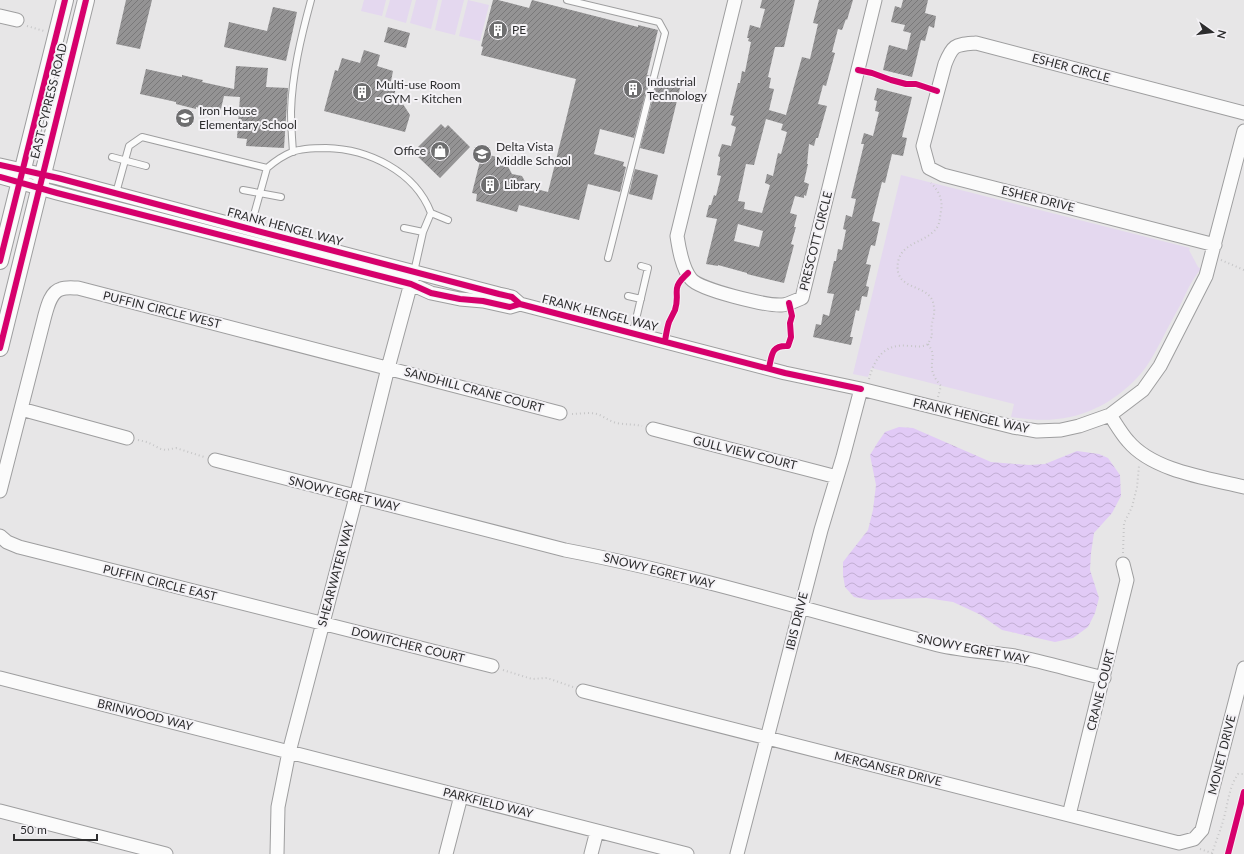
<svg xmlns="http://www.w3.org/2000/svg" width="1244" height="854" font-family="Lato,sans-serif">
<defs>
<pattern id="water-waves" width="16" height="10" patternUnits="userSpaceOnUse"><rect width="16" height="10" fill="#e1caf6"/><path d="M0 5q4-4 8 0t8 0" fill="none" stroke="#c1aed3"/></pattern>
<pattern id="building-hatch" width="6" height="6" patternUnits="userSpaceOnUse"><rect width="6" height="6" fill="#949394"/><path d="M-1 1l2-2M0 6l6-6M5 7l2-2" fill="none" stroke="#797879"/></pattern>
</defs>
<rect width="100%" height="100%" fill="#e7e6e7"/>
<path fill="#e4d8ef" d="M364 0H386L382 16 361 11Z
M390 0H412L406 23 385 17Z
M416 0H438L431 29 410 23Z
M442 0H464L455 35 435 30Z
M468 0 489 5 480 41 459 36Z
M901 175 1190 248 1189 250 1198 267 1201 269C1190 281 1185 297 1177 311 1167 328 1157 351 1146 367 1125 395 1092 416 1057 419 1041 421 1026 419 1011 417L1014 404 871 368 868 377 853 374Z"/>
<path fill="url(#water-waves)" d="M899 427 913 428 991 462 1029 465 1045 464 1077 451 1099 454 1108 458 1120 475 1121 496 1112 513 1094 533 1091 553 1090 570 1099 598 1095 613 1088 627 1073 638 1055 642 1002 630 979 614 953 602 926 598 870 600 854 597 845 587 843 575V562L868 530 873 510 876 485 870 455 878 442 885 432Z"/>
<path fill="url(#building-hatch)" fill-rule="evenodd" d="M126 0H152L140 49 116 44Z
M493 0H498L529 8 532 0 638 27V25L658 30 647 75 650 76 634 138 600 129 594 154 624 162 623 166 626 167 620 192 588 184 579 220 519 205 517 212 476 201 477 194 472 193 482 153 504 159 512 174 522 176 528 187 548 192 576 79 481 55 483 47 481 46Z
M762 0H795L784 47H775L768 77 771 78 769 88 774 89 769 110 786 115 802 57 810 59 818 24 813 23 819 0H853L847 20 846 19 842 30 838 29 832 52 835 53 826 86 823 85 818 104 827 106 818 138H816L814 146 809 144 807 164H808L804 182 809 184 806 196 804 195V198L795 196 790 213 797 215 794 227H796L791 244 794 245 784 283 747 274V273L718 265V266L706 264 717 219 706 217 709 205H711L714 195 716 196 721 176 717 175 720 160V157L718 156 722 144 731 146 736 127 731 125 734 116 730 115 738 83H740L742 71 745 72 751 42 748 41 749 38H747L750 25 760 28 765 9 760 8ZM766 119 783 124 781 130 787 132 781 154 778 153 773 176 767 174 765 183 770 185 762 213 744 209 745 202 738 201 746 164 754 165ZM738 224 763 231 759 247 734 241Z
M903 0H928L925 13 936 16 934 28 929 26 925 41 921 40 912 77 883 70 889 45 907 50 911 33 903 31 905 25 891 22 895 6 901 8Z
M273 7 297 12 286 61 224 47 229 22 267 31Z
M388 27 410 33 406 48 384 42Z
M364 50 380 55 377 66 393 71 391 81 397 83 393 101 403 104 410 115 405 132 324 111 335 70 338 71 342 58 360 63Z
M236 66 268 68 266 87 288 88 284 148 246 146 247 139 237 138 240 97 224 96 220 113 196 107V109L176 104V102L140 94 146 69 182 77V75L198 79 203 80 202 82 234 89Z
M658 78 681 84 664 154 640 148Z
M877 88 912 97 902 137 907 138 903 156 892 154 885 183 882 182 872 221 880 223 875 246 871 245 866 264 871 265 866 286 869 287 867 297 862 296 859 311 856 310 850 337H853L851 345 813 337 816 324 821 325 823 314 829 316 834 294 827 293 834 261H836L838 249 842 250 846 230 843 229 846 215 852 217 856 199 851 198 864 144H861L864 133 873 136 879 112 875 111 877 101 874 100Z
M441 124 445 128 448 125 470 147 440 178 413 152Z
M635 169 658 175 652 200 629 194Z"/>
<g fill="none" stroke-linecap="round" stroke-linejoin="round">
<defs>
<path id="service" d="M567 0 659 22 665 33 608 258
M293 152C292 138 291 125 291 112 292 74 301 37 311 0
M112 157 146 166
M243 190 281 197
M116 193 129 146 142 137 267 168C274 162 282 156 292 152 302 148 315 148 326 148 368 149 415 171 431 213L423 232 414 272
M431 213 448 220
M404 228 423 232
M250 229 267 168
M628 296 641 299
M633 332 648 268 641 266"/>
<path id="minor" d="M735 0 677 236C679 249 682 268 691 279 700 290 767 306 782 305 788 305 796 300 802 298L875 0
M0 16 17 20
M0 165 58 178 250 229 499 294 512 297 520 304 785 373 861 389 1013 427 1037 431 1061 430 1079 426 1110 415 1143 390 1160 366 1206 276 1244 131
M0 177 57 193 411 284 431 293 460 299 483 301 510 307 520 304
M1215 245 943 175 929 168 923 146 945 64C953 44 955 45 976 43L1244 113
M21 409 127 438
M1110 415C1116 424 1121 433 1128 441 1153 471 1207 478 1244 487
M653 429 837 477
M215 460 565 550C691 574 814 612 938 645 963 651 989 652 1015 656 1045 662 1074 671 1104 678
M0 491 44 319C47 308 50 292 61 289 66 287 73 288 78 288L560 413
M0 536 7 542 19 547 492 666
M0 678 687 854
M583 691 1179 843 1194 839 1202 830 1244 668
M0 811 166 854
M1069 815 1127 580 1123 564
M277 854 278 807 289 752 356 497 388 368 414 272
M446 854 461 796
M591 854 597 831
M737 854 821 530 843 457 861 389"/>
<path id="tertiary" d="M0 261 65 0
M0 348 86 0"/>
</defs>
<use href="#service" stroke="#9e9e9f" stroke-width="8"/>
<use href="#minor" stroke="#9e9e9f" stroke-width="15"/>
<use href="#tertiary" stroke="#9e9e9f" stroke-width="18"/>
<path stroke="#c6c6c7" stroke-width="2" stroke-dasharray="1 3" stroke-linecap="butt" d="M27 26 44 31
M1221 260 1244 270
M928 344C936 356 931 357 932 369 933 376 937 381 941 386L938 397
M869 379C875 357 885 343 909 346 917 346 921 348 928 344 929 342 931 338 932 336 932 332 931 328 932 323 933 319 935 313 934 308 933 281 893 294 898 262 902 241 928 243 938 226 940 221 940 216 941 211 943 200 939 191 931 183
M572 414C580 414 589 412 597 414 604 416 610 422 617 423 626 425 634 424 642 426
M138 440 147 442 161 449 166 450 176 448 204 457
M1123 553 1124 523 1132 507 1137 487 1139 466
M503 670 532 679 547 678 573 687
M1200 849 1212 853
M1212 854C1215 843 1220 832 1223 821 1228 805 1228 789 1238 774H1244"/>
<use href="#service" stroke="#fbfbfb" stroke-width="6"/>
<use href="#minor" stroke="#fbfbfb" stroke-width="13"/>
<use href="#tertiary" stroke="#fbfbfb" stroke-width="16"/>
<defs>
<path id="cycleway" d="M858 70 872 73 891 80 906 84H916L937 91
M0 165 58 178 250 229 499 294 512 297 520 304 785 373 861 389
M0 177 57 193 411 284 431 293 460 299 483 301 510 307 520 304
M0 261 65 0
M665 341C666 335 667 328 669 322 671 318 673 314 675 310 681 291 669 290 688 273
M0 348 86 0
M769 368C772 355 771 345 788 346L791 337 790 323 792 316 789 303
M1228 854 1244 792"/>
</defs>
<use href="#cycleway" stroke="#f4f2f6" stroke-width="8"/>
<use href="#cycleway" stroke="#d6006c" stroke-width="6"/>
</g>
<defs>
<symbol id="building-disc" viewBox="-11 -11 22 22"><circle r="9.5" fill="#6e6e6f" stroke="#f4f2f6"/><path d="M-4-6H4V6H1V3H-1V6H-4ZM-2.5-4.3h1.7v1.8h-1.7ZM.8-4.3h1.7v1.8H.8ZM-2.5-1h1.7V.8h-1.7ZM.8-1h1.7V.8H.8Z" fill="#fff"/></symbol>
<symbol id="school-disc" viewBox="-11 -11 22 22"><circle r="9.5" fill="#6e6e6f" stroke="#f4f2f6"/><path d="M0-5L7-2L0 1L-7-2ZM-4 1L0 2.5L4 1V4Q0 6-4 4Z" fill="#fff"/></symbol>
<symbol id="shop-disc" viewBox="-11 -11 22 22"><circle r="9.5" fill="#6e6e6f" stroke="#f4f2f6"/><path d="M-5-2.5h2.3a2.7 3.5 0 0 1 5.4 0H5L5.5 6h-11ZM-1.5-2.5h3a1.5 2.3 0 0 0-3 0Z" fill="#fff"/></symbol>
</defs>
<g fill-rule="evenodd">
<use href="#building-disc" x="487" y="19" width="22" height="22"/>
<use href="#building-disc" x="622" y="78" width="22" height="22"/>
<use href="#building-disc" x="351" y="81" width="22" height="22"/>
<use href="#school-disc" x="174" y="107" width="22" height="22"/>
<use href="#shop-disc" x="429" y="140" width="22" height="22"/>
<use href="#school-disc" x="471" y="143" width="22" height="22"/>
<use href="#building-disc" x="479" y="174" width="22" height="22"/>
</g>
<g text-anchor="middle" stroke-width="4" stroke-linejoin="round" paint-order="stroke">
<g font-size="12" fill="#2d2d2e" stroke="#f4f2f6" text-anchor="start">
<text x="512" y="34">PE</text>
<text x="647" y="86">Industrial<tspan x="647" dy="14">Technology</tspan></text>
<text x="376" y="89">Multi-use Room<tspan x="376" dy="14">- GYM - Kitchen</tspan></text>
<text x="199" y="115">Iron House<tspan x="199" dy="14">Elementary School</tspan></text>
<text x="496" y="151">Delta Vista<tspan x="496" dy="14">Middle School</tspan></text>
<text x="426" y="155" text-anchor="end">Office</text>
<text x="504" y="189">Library</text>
</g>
<g font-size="12" fill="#2d2d2e" stroke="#f4f2f6">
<text transform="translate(1071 68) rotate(15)" y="4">ESHER CIRCLE</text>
<text transform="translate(49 101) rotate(-76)" y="4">EAST CYPRESS ROAD</text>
<text transform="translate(1038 199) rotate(14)" y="4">ESHER DRIVE</text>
<text transform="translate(285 227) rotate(15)" y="4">FRANK HENGEL WAY</text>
<text transform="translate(816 241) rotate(-76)" y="4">PRESCOTT CIRCLE</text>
<text transform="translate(162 310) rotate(14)" y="4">PUFFIN CIRCLE WEST</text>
<text transform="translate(600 313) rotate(14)" y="4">FRANK HENGEL WAY</text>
<text transform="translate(474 390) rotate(15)" y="4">SANDHILL CRANE COURT</text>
<text transform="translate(971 416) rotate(13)" y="4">FRANK HENGEL WAY</text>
<text transform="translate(745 453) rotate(14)" y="4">GULL VIEW COURT</text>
<text transform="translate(344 494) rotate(14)" y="4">SNOWY EGRET WAY</text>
<text transform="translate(659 571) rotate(14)" y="4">SNOWY EGRET WAY</text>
<text transform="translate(336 574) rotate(-75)" y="4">SHEARWATER WAY</text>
<text transform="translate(160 583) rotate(14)" y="4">PUFFIN CIRCLE EAST</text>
<text transform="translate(797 621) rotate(-76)" y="4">IBIS DRIVE</text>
<text transform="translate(408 645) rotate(14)" y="4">DOWITCHER COURT</text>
<text transform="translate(973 649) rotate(11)" y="4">SNOWY EGRET WAY</text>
<text transform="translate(1101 690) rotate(-76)" y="4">CRANE COURT</text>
<text transform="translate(145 715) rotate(14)" y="4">BRINWOOD WAY</text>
<text transform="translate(1222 755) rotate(-76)" y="4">MONET DRIVE</text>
<text transform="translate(888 769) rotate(14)" y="4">MERGANSER DRIVE</text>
<text transform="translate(488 803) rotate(14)" y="4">PARKFIELD WAY</text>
</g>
</g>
<g transform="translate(1212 32) rotate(104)" stroke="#f4f2f6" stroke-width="3" paint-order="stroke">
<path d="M0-3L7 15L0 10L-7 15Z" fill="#2d2d2e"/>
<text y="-6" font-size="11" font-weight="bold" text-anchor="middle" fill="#2d2d2e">N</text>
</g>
<path d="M14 834v6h83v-6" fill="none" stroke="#2d2d2e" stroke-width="2"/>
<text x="20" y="834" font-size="12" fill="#2d2d2e" stroke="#f4f2f6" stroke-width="3" paint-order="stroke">50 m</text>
</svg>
